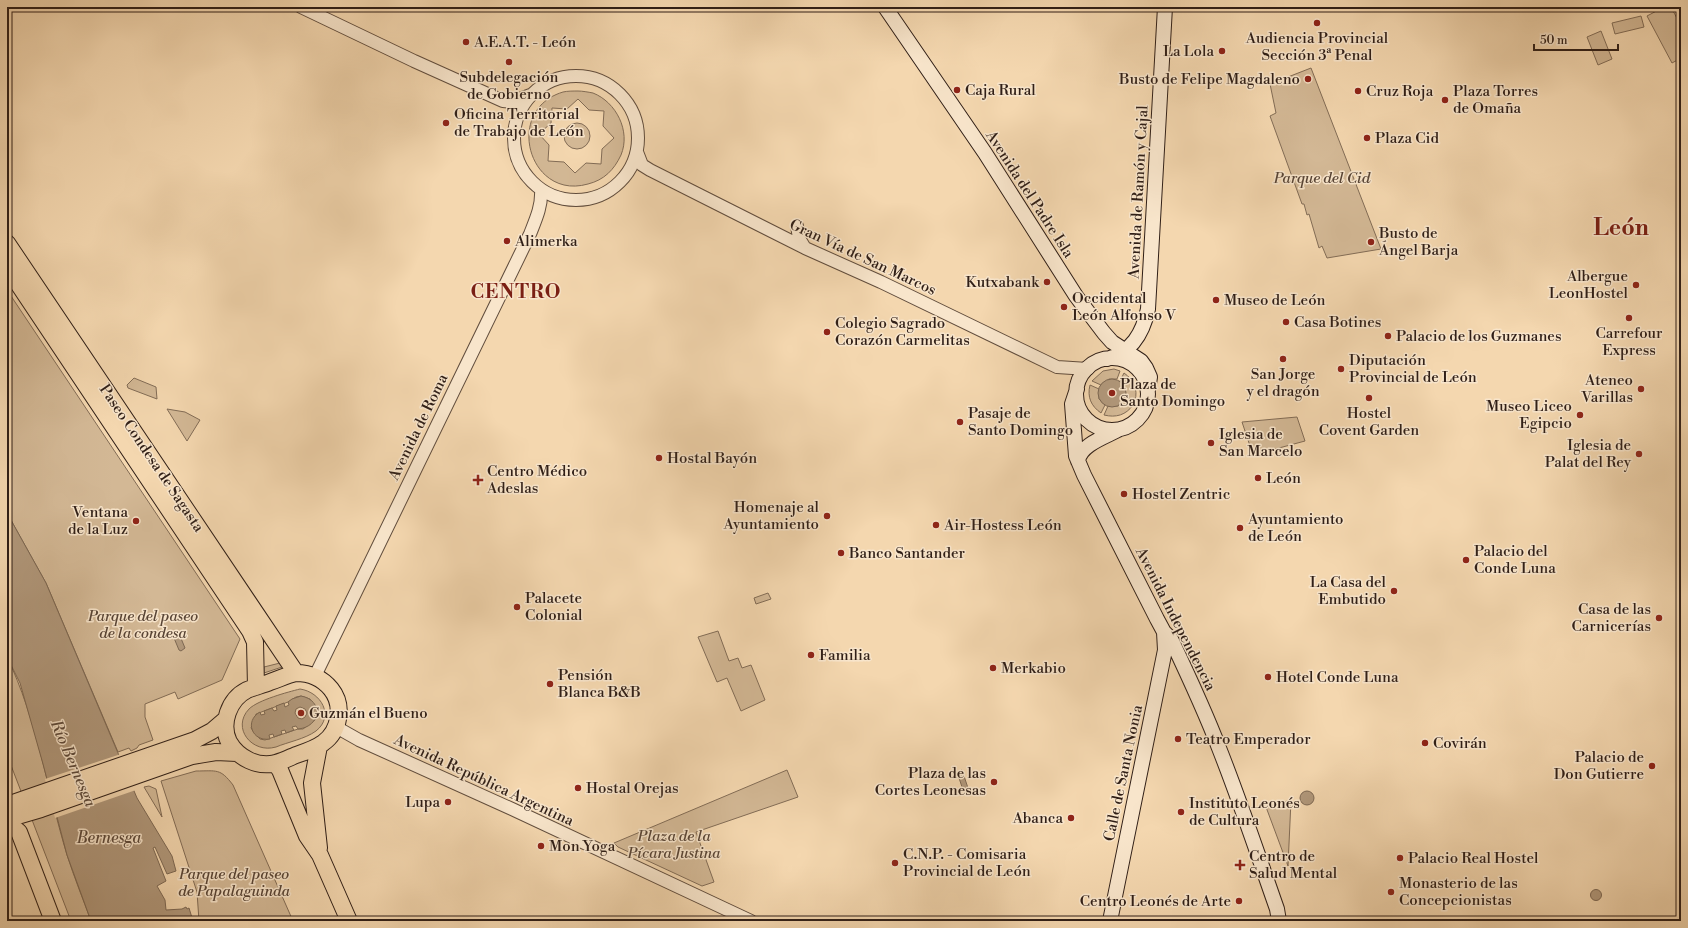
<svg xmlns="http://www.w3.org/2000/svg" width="1688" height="928" font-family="'Libre Bodoni',serif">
<rect width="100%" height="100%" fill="#f4d7af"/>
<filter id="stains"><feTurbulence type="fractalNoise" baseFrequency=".005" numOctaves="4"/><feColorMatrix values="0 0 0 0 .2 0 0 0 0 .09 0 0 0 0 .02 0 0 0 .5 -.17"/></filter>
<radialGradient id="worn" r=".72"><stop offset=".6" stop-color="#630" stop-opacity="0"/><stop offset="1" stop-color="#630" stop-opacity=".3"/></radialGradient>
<path fill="#d3b895" stroke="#826c56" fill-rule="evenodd" d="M1664 7H1671L1681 26V58L1672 63 1647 16Z
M1641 16 1644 27 1615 34 1612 23Z
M1601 31 1612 59 1598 65 1587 37Z
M1311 68 1381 249 1327 258 1322 246 1319 248 1309 214 1307 215 1304 204H1302L1270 116 1276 113 1270 84Z
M578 91C582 91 588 92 593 93 616 102 631 131 621 155 614 170 604 180 588 184 529 201 503 110 563 92 567 91 573 91 578 91ZM578 99 589 110 604 111 603 126 614 138 602 149 601 164 586 163 575 173 564 162 548 161 549 145 539 134 551 123 552 108 567 109Z
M564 136a13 13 0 1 1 26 0a13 13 0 1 1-26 0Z
M7 290 240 639 222 680 178 699 175 692 145 704V717L153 740 139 745 137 748 131 751 129 748 118 752 46 583 7 513Z
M1114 369 1120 371 1117 379H1109L1101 385 1092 381 1103 371Z
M1124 373C1134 380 1138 389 1135 401L1126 397 1124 385 1120 381Z
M134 378 156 387 157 399 128 388 127 385Z
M1090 385 1099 389V399L1105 405 1101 413C1091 406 1087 397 1090 385Z
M1124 401 1133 405C1126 415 1116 418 1104 415L1108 406H1118Z
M167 409 185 412 200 420 187 441Z
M1297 417 1305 441 1253 455 1242 422Z
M768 593 771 599 756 604 754 598Z
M718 631 729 661 738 658 742 668 751 665 765 700 741 711 727 678 717 682 698 637Z
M7 657C37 719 47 789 67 855 74 877 83 899 91 921H71L7 755Z
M280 663 282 667 264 673V667Z
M300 689C321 692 335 716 316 731 305 739 288 742 276 747 252 754 231 728 249 709 258 700 288 692 300 689ZM301 696 310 699 317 711 315 720 303 729H298L265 740 260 739 251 728 256 714 288 702 296 697Z
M787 770 798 797 696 832 714 882 702 886 618 847 614 843Z
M196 771C217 771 220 768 233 785L293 921H199L197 892 161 781Z
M149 786 156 789 162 817 144 787Z
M1291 800 1288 866 1266 807Z"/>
<path fill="#b1987b" stroke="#7d6853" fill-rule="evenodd" d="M1098 393a14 14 0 1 1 28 0a14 14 0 1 1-28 0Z
M7 513 46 583 137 798 172 856 176 871 167 874 155 847 153 848 166 881 157 886 165 900 166 910 182 909 186 907 187 909 189 908 193 921H91L67 855 43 764 20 683 7 657Z
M178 635 180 636 185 648 181 651 179 650 174 638Z
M301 696C324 700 321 727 298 729L296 726 292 727 294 730 286 733 285 730 281 731 282 734 274 737 273 734 269 735 270 739C252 742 244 721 260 712L261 715 265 714 264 711 272 708 274 711 277 710 276 706 284 703 285 707 289 705 288 702 292 699ZM300 707 305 709 307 713 305 717 302 719 298 718 295 713 296 709Z
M962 770 969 791 964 793 957 772Z
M1300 798a7 7 0 1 1 14 0a7 7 0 1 1-14 0Z
M1590.5 895a5.5 5.5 0 1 1 11 0a5.5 5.5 0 1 1-11 0Z"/>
<path fill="#f4d7af" d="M121 754 136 790 55 818 45 779Z"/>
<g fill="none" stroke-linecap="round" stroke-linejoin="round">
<defs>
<path id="tertiary" d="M301 7 414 61 503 101 512 102 530 95
M514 138a62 62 0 1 1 124 0a62 62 0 1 1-124 0Z
M637 152 642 165 650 170 805 248 881 282 1057 367 1088 369
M797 226 799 238 805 248
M315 676 530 234C536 219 542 206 541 190
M336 727 359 740 512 809 751 921"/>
<path id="secondary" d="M885 7 985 153 1076 296 1104 333 1112 342 1141 361 1146 368 1150 377 1148 390
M1076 394a36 36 0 1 1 72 0a36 36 0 1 1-72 0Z
M1107 359C1132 352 1143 333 1148 309L1165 7
M1077 389 1072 404 1076 456 1084 475 1157 619 1164 632 1171 639C1188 675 1205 711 1219 748 1240 801 1258 855 1277 909L1279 921
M1078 461C1080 445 1105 437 1118 430
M1110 921 1165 650 1164 632"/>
<path id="primary" d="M7 243 296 673
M7 267 250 631 255 642 256 687
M296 673C310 673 322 678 331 689 344 705 340 731 323 743 315 749 305 752 296 755 289 758 283 761 276 763 258 768 238 758 229 742 220 724 229 699 247 690 254 687 263 685 270 682 279 679 287 675 296 673Z
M275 763 280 770 307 836 320 855 349 921
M7 805 195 740 212 731 226 719
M7 819 41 809 192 756 216 752 237 753
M7 826H12L19 832 53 921
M319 848 312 783 319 746"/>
</defs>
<use href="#tertiary" stroke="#614d3d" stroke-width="14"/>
<use href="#secondary" stroke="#301f17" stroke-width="16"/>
<use href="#primary" stroke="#301f17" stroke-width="18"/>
<use href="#tertiary" stroke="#f8e5cb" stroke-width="12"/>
<use href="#secondary" stroke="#f8e5cb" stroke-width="14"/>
<use href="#primary" stroke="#f4d7af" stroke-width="16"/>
</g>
<g fill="#8f2418" stroke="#f8e5cb" stroke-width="1.5">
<circle cx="1317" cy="23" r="4"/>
<circle cx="466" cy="42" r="4"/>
<circle cx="1222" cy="51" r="4"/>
<circle cx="509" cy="62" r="4"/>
<circle cx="1308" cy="79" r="4"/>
<circle cx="957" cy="90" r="4"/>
<circle cx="1358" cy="91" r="4"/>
<circle cx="1445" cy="100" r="4"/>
<circle cx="446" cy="123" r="4"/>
<circle cx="1367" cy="138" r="4"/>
<circle cx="507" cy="241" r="4"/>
<circle cx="1371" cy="242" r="4"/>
<circle cx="1047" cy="282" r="4"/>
<circle cx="1636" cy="285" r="4"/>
<circle cx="1216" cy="300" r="4"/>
<circle cx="1064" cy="307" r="4"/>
<circle cx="1629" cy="318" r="4"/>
<circle cx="1286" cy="322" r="4"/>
<circle cx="827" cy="332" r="4"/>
<circle cx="1388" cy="336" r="4"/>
<circle cx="1283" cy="359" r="4"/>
<circle cx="1341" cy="369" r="4"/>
<circle cx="1641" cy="389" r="4"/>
<circle cx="1112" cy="393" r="4"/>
<circle cx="1369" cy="398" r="4"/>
<circle cx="1580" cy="415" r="4"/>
<circle cx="960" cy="422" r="4"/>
<circle cx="1211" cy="443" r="4"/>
<circle cx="1639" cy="454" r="4"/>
<circle cx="659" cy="458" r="4"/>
<circle cx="1258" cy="478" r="4"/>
<path d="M476 474h4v4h4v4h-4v4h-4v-4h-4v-4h4z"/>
<circle cx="1124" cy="494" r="4"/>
<circle cx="827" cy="516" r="4"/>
<circle cx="136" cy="521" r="4"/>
<circle cx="936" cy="525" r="4"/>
<circle cx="1240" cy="528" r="4"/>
<circle cx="841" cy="553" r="4"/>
<circle cx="1466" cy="560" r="4"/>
<circle cx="1394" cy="591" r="4"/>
<circle cx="517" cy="607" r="4"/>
<circle cx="1659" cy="618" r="4"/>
<circle cx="811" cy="655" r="4"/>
<circle cx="993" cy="668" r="4"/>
<circle cx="1268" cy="677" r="4"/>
<circle cx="550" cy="684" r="4"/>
<circle cx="301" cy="713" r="4"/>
<circle cx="1178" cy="739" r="4"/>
<circle cx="1425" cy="743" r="4"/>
<circle cx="1652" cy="766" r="4"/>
<circle cx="994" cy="782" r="4"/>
<circle cx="578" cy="788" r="4"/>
<circle cx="448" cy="802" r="4"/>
<circle cx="1181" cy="812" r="4"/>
<circle cx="1071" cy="818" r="4"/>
<circle cx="541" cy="846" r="4"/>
<circle cx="1400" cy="858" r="4"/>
<circle cx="895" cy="863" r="4"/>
<path d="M1238 859h4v4h4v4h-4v4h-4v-4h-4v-4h4z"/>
<circle cx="1391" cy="892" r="4"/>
<circle cx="1239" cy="901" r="4"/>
</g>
<g text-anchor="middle" stroke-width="3" stroke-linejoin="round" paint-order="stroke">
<g font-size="15" fill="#301f17" stroke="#f8e5cb" text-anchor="start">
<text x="1317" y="43" text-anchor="middle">Audiencia Provincial<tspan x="1317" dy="17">Sección 3ª Penal</tspan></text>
<text x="474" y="47">A.E.A.T. - León</text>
<text x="1214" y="56" text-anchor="end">La Lola</text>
<text x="509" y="82" text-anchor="middle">Subdelegación<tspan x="509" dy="17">de Gobierno</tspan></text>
<text x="1300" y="84" text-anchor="end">Busto de Felipe Magdaleno</text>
<text x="965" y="95">Caja Rural</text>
<text x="1366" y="96">Cruz Roja</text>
<text x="1453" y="96">Plaza Torres<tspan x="1453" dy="17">de Omaña</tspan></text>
<text x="454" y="119">Oficina Territorial<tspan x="454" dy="17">de Trabajo de León</tspan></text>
<text x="1375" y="143">Plaza Cid</text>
<text x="1379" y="238">Busto de<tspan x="1379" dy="17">Ángel Barja</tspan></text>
<text x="515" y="246">Alimerka</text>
<text x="1628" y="281" text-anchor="end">Albergue<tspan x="1628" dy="17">LeonHostel</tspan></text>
<text x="1039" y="287" text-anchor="end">Kutxabank</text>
<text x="1072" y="303">Occidental<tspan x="1072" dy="17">León Alfonso V</tspan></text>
<text x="1224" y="305">Museo de León</text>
<text x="1294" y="327">Casa Botines</text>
<text x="835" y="328">Colegio Sagrado<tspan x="835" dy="17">Corazón Carmelitas</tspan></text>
<text x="1629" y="338" text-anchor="middle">Carrefour<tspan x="1629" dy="17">Express</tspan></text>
<text x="1396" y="341">Palacio de los Guzmanes</text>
<text x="1349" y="365">Diputación<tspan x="1349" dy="17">Provincial de León</tspan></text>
<text x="1283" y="379" text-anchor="middle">San Jorge<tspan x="1283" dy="17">y el dragón</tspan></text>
<text x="1633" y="385" text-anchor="end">Ateneo<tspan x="1633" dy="17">Varillas</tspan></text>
<text x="1120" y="389">Plaza de<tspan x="1120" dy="17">Santo Domingo</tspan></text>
<text x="1572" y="411" text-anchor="end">Museo Liceo<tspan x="1572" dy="17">Egipcio</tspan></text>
<text x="968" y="418">Pasaje de<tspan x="968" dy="17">Santo Domingo</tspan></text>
<text x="1369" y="418" text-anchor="middle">Hostel<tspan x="1369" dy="17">Covent Garden</tspan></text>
<text x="1219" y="439">Iglesia de<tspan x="1219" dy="17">San Marcelo</tspan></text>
<text x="1631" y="450" text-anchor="end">Iglesia de<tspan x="1631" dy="17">Palat del Rey</tspan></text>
<text x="667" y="463">Hostal Bayón</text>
<text x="487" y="476">Centro Médico<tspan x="487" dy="17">Adeslas</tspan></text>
<text x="1266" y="483">León</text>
<text x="1132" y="499">Hostel Zentric</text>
<text x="819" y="512" text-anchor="end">Homenaje al<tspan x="819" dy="17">Ayuntamiento</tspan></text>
<text x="128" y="517" text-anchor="end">Ventana<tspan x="128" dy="17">de la Luz</tspan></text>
<text x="1248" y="524">Ayuntamiento<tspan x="1248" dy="17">de León</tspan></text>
<text x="944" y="530">Air-Hostess León</text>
<text x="1474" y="556">Palacio del<tspan x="1474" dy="17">Conde Luna</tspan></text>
<text x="849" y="558">Banco Santander</text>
<text x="1386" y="587" text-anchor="end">La Casa del<tspan x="1386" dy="17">Embutido</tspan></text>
<text x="525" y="603">Palacete<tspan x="525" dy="17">Colonial</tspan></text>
<text x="1651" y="614" text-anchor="end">Casa de las<tspan x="1651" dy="17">Carnicerías</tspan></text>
<text x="819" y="660">Familia</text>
<text x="1001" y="673">Merkabio</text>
<text x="558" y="680">Pensión<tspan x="558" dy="17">Blanca B&amp;B</tspan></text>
<text x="1276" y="682">Hotel Conde Luna</text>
<text x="309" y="718">Guzmán el Bueno</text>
<text x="1186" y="744">Teatro Emperador</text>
<text x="1433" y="748">Covirán</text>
<text x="1644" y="762" text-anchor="end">Palacio de<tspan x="1644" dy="17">Don Gutierre</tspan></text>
<text x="986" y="778" text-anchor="end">Plaza de las<tspan x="986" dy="17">Cortes Leonesas</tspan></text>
<text x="586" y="793">Hostal Orejas</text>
<text x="440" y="807" text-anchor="end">Lupa</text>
<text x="1189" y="808">Instituto Leonés<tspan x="1189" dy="17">de Cultura</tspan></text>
<text x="1063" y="823" text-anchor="end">Abanca</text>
<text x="549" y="851">Mon Yoga</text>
<text x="903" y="859">C.N.P. - Comisaria<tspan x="903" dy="17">Provincial de León</tspan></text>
<text x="1249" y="861">Centro de<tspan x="1249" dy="17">Salud Mental</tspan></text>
<text x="1408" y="863">Palacio Real Hostel</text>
<text x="1399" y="888">Monasterio de las<tspan x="1399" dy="17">Concepcionistas</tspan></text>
<text x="1231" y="906" text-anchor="end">Centro Leonés de Arte</text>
</g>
<g font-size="15" font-style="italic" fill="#594536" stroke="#f8e5cb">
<text x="1322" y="183">Parque del Cid</text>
<text x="143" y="621">Parque del paseo<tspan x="143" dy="17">de la condesa</tspan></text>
<text x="674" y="841">Plaza de la<tspan x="674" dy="17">Pícara Justina</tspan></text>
<text x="234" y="879">Parque del paseo<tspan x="234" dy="17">de Papalaguinda</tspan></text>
</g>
<g font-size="15" fill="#301f17" stroke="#f8e5cb">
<text transform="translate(1138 192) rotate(-87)" y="5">Avenida de Ramón y Cajal</text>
<text transform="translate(1030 194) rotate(57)" y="5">Avenida del Padre Isla</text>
<text transform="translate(863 257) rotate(25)" y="5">Gran Vía de San Marcos</text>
<text transform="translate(418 427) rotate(-64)" y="5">Avenida de Roma</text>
<text transform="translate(152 458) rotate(56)" y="5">Paseo Condesa de Sagasta</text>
<text transform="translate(1176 619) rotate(63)" y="5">Avenida Independencia</text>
<text transform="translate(1123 773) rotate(-78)" y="5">Calle de Santa Nonia</text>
<text transform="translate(484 780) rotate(25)" y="5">Avenida República Argentina</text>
</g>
<g font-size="16" font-style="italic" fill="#5d493a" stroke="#f8e5cb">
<text transform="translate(74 763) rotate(67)" y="6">Río Bernesga</text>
<text x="109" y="843">Bernesga</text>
</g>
<g font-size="19" font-weight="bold" letter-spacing="1" fill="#7a1f14" stroke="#f8e5cb">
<text x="516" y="298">CENTRO</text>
</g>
<g font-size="23" font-weight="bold" fill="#7a1f14" stroke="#f8e5cb">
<text x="1621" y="235">León</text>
</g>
</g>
<rect width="1688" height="928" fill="none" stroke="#f4d7af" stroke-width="24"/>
<rect x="8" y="8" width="1672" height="912" fill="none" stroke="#301f17" stroke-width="2"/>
<rect x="12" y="12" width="1664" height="904" fill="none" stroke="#301f17"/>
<path d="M1534 44v6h84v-6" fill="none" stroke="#301f17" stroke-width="2"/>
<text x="1540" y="44" font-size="12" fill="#301f17" stroke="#f8e5cb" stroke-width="3" paint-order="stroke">50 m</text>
<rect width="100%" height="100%" filter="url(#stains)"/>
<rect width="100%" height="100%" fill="url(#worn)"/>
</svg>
